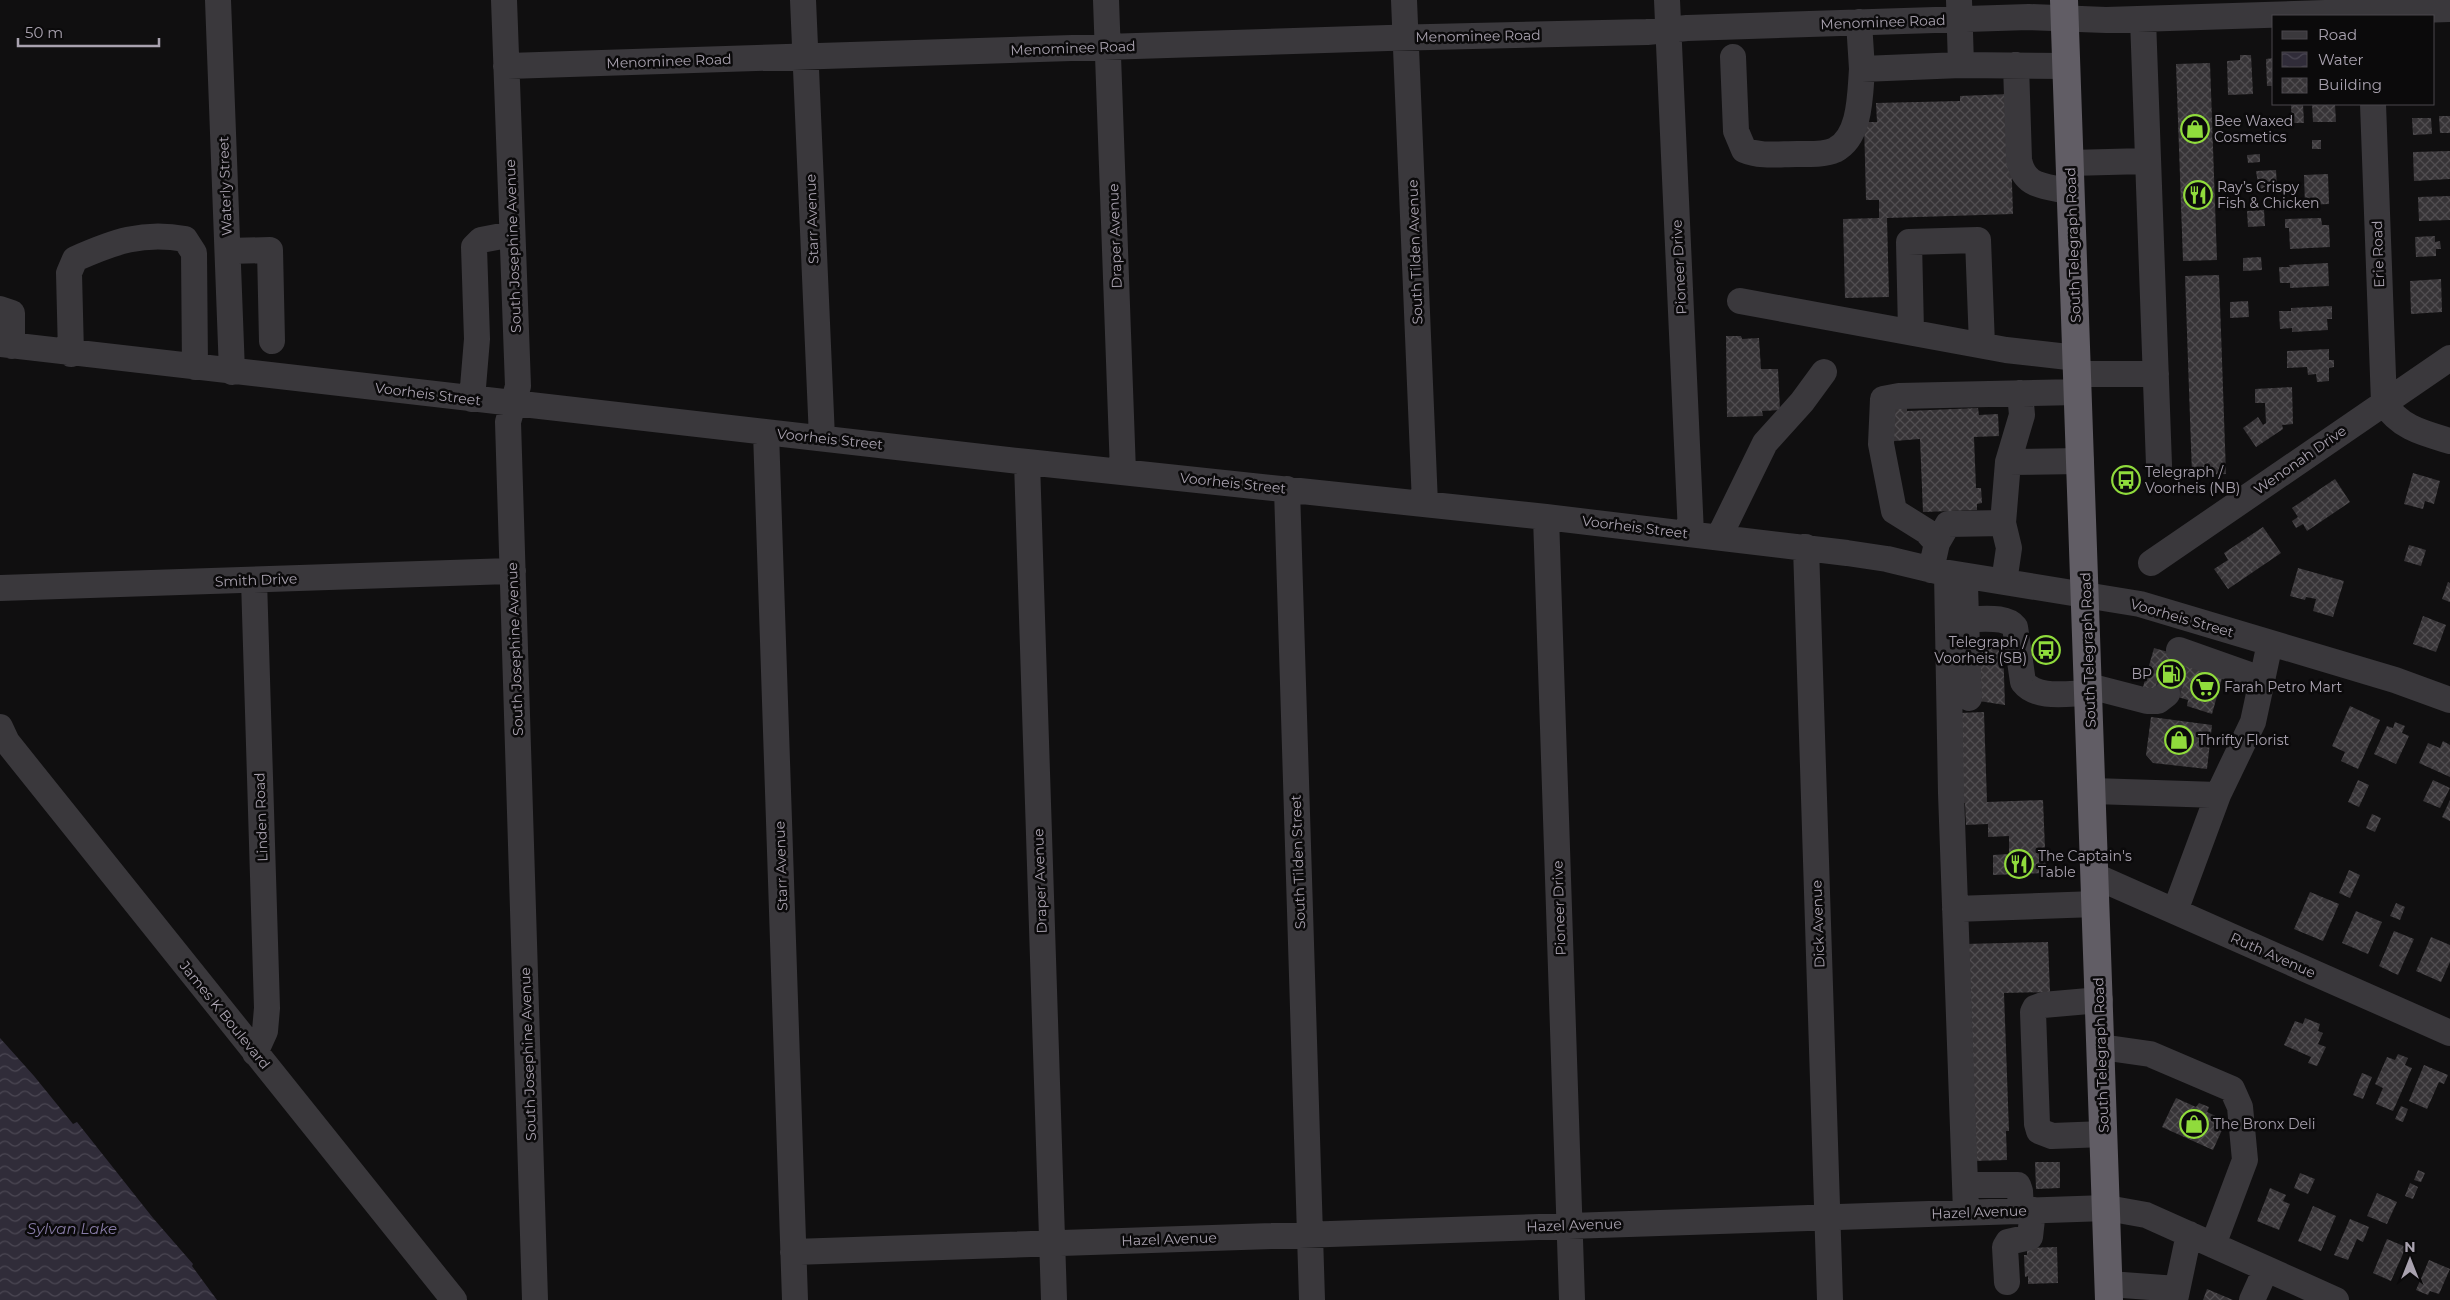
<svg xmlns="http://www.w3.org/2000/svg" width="2450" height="1300" font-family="Montserrat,sans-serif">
<defs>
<pattern id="water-waves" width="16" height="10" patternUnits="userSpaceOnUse" patternTransform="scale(1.25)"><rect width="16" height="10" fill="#302c39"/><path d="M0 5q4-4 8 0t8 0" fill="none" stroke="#4b4753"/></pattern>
<pattern id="building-cross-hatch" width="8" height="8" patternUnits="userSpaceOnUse" patternTransform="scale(1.25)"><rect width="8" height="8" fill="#373437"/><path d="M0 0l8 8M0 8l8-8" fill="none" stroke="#514e51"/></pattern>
</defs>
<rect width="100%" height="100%" fill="#100f10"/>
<path fill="url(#water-waves)" d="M0 1038 34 1076 73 1124 77 1122 153 1218 193 1264 192 1266 217 1300H0Z"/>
<path fill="url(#building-cross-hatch)" d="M2240 55H2251L2253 94 2228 95 2227 61 2240 60Z
M2274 58V86H2267L2266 59Z
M2210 63 2217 260 2183 261 2176 64Z
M2009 94 2013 214 1887 218 1889 297 1845 298 1843 219 1879 218V200H1866L1864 122H1877L1876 103 1960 101V96Z
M2291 104H2303L2304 123H2292Z
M2312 104H2335L2336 122H2313Z
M2439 116H2450V133H2440Z
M2412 118H2431L2432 134 2413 135Z
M2312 140H2321V149H2312Z
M2450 151V179L2414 181 2413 152Z
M2260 154V162L2248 163 2247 155Z
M2276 170 2277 188 2259 189 2256 171Z
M2328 174 2329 204 2305 205 2304 175Z
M2450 196V220L2419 221 2418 197Z
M2264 210 2265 226 2248 227 2247 211Z
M2321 218 2322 225H2329L2330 247 2290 249 2289 228H2285V219Z
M2435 236V242L2440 241 2441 249H2436V256L2416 257 2415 237Z
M2261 257 2262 270 2243 271V258Z
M2328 263 2329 286 2290 288V283H2280L2279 267H2290L2289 265Z
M2219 275 2226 474 2192 475 2185 276Z
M2441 279 2442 312 2411 314 2410 281Z
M2248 301 2249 317 2230 318V302Z
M2332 306V319H2327L2328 330 2292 332V328L2280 329 2279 311H2291V308Z
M1726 336H1741L1742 339 1759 338 1761 369H1778L1780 410 1762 411 1763 416 1727 417Z
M2329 349V360H2334V367L2329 368V381L2317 382 2316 374 2308 375 2307 367 2287 368V351Z
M2292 387 2293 424 2282 425 2283 429 2256 447 2243 428 2258 417 2263 425 2266 423 2265 403H2255V389Z
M1907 407V411L1978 408 1979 415 1998 414 1999 436 1974 437 1976 488H1981L1982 503 1977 504V510L1923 512 1920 439 1894 441 1892 408Z
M2413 473 2440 481 2434 504 2425 501 2423 509 2404 504Z
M2335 479 2350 502 2307 531 2303 524 2296 528 2292 521 2298 517 2292 508Z
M2263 527 2281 553 2228 589 2214 569 2228 560 2224 553Z
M2409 545 2426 550 2421 566 2404 561Z
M2298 568 2344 581 2333 617 2313 611 2316 599 2306 597 2305 600 2290 596Z
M2448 582 2450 583V602L2442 599Z
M2423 616 2446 625 2436 652 2413 644Z
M2003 645 2005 705 1979 701 1977 646Z
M2154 648 2203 662 2224 671 2212 714 2187 706 2188 700 2143 687Z
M2350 706 2380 720 2358 769 2341 761 2345 752 2332 746Z
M1984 712 1987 802 2043 800 2046 873 1993 875V855L2009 854V836L1988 837V824L1966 825 1965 803H1961L1958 713Z
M2151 717 2212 725 2207 769 2153 763 2146 755Z
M2395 722 2405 726 2402 733 2409 736 2396 764 2374 754 2387 726 2393 728Z
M2443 741 2450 745V777L2419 763 2428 743 2440 748Z
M2358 780 2369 785 2359 807 2348 802Z
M2433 780 2450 788 2440 808 2423 801Z
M2450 800V821L2442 817Z
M2372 814 2381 818 2375 832 2366 828Z
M2349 870 2360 875 2350 898 2339 893Z
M2310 892 2339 904 2323 941 2294 929Z
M2396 903 2405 907 2400 920 2390 916Z
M2356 911 2382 922 2368 954 2342 943Z
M2394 931 2414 939 2398 975 2379 966Z
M2431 937 2450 945V962L2441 982 2416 971Z
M2048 942 2050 992 2004 993 2009 1131H2006L2007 1160 1972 1161 1964 944Z
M2305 1018 2320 1024 2318 1031 2323 1033 2318 1044 2326 1047 2317 1066 2308 1063 2311 1057 2284 1045 2295 1021 2303 1024Z
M2398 1054 2408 1058 2405 1065 2412 1068 2393 1111 2376 1104 2383 1088 2375 1084 2387 1057 2395 1060Z
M2424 1065 2448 1075 2444 1084 2439 1082 2427 1109 2409 1101Z
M2362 1073 2372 1077 2363 1099 2353 1095Z
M2176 1098 2196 1107 2199 1103 2209 1107 2207 1112 2226 1121 2213 1150 2162 1127Z
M2401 1106 2408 1109 2403 1122 2395 1119Z
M2035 1162H2060V1188L2036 1189Z
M2418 1170 2425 1173 2421 1182 2414 1180Z
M2300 1173 2315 1179 2308 1194 2294 1188Z
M2410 1183 2418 1187 2413 1199 2405 1196Z
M2270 1188 2286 1195 2283 1201 2290 1204 2279 1230 2257 1221Z
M2377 1193 2397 1202 2387 1224 2367 1216Z
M2313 1206 2336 1216 2321 1251 2298 1241Z
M2350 1219 2369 1227 2363 1242 2357 1239 2348 1260 2334 1255Z
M2387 1239 2406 1247 2391 1281 2373 1273Z
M2057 1247 2058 1283 2028 1284V1276L2025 1277 2024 1255H2027V1248Z
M2429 1260 2450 1269 2439 1294 2430 1291 2428 1295 2416 1290Z
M2207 1289 2233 1300H2203Z"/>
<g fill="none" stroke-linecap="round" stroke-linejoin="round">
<path stroke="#2f2c30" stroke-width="26" stroke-dasharray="26 13" stroke-linecap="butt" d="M2167 694 2178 655"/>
<path stroke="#3a383c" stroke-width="26" d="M218 0 232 372
M504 0 518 386 508 422 535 1300
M803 0 822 438
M1106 0 1123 472
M1404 0 1425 504
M1667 0 1691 534
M1959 0 1961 65
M2143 19 2159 465
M1859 22 1862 69 1961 65 2067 66
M1733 57 1736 131 1744 150C1761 157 1779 154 1797 154 1810 154 1824 155 1835 150 1861 137 1860 94 1862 69
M2016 65 2019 160C2025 189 2046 185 2071 192
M506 66 1388 38 1647 32 1687 28 2029 17 2106 20 2450 9
M2373 104 2384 403
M2070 163 2146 161
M228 251 270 250 272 341
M1740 301 2006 350 2077 358
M0 309 12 313V346
M1911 331 1909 242 1978 240 1982 345
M0 344 1027 462 1546 517 1847 553 1887 559 1937 571 2140 604 2395 680 2450 700
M71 354 69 273 75 259C113 242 143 231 185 239L194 253 195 367
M2078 374H2156
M472 399 477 339 474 247 481 240 512 234
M2384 403C2400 428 2423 433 2450 441
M766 432 795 1300
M1027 462 1054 1300
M2008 462 2022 415 2020 393
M1287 489 1312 1300
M1546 517 1572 1300
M2003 523 2009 548 2004 582
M1719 537 1765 443 1802 402 1824 372
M1937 543 1948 524 2003 523 2008 462 2081 461
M1806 547 1830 1300
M2151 563 2450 358
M1931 570 1937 543 1926 531 1894 511 1881 444 1883 399 1899 396 2078 392
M1947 573 1951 793 1966 1212
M254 580 267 1008 265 1031 255 1053
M1965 584 1966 619C1981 620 2005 615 2015 627L2023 682C2037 700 2069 693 2089 693
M0 588 513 571
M1966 619 1969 698
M2179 650 2261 679
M2089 686 2147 701H2158L2167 694
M0 727 7 742 454 1300
M2093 791 2218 795 2175 911
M2218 795 2253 722 2270 643
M2095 876 2450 1033
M1955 909 2096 904
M2100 1000 2043 1005 2035 1008 2033 1012 2037 1124 2039 1131 2052 1136 2104 1134
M2101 1047 2150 1054 2232 1089 2240 1107 2245 1160 2213 1245
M1965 1185H2018L2020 1191 2021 1210
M793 1252 2107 1208 2146 1215 2336 1300
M2007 1282 2005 1247 2008 1242 2030 1237 2033 1210
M2109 1284 2177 1289
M2175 1300 2189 1234
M2252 1300 2266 1269"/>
<path stroke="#615d65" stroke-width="28" d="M2064 0 2109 1300"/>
</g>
<defs>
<symbol id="shop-ring" viewBox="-11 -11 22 22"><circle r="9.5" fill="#0b0a0b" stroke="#90db3c" stroke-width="1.5"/><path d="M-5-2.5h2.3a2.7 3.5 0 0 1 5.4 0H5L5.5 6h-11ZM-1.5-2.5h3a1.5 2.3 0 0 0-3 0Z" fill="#90db3c"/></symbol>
<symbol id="restaurant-ring" viewBox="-11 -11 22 22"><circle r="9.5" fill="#0b0a0b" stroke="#90db3c" stroke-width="1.5"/><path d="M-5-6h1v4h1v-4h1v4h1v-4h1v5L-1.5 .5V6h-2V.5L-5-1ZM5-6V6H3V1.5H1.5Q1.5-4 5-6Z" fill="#90db3c"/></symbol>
<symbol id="bus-ring" viewBox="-11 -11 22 22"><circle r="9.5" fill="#0b0a0b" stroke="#90db3c" stroke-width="1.5"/><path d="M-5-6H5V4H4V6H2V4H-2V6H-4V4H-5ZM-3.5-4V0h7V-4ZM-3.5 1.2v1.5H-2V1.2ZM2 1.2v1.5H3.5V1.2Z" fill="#90db3c"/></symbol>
<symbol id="fuel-ring" viewBox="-11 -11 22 22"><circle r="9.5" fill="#0b0a0b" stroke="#90db3c" stroke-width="1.5"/><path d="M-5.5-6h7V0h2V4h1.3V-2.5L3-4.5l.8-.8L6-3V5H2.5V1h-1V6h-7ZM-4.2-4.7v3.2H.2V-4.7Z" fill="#90db3c"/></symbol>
<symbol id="supermarket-ring" viewBox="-11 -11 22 22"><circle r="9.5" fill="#0b0a0b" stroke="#90db3c" stroke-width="1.5"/><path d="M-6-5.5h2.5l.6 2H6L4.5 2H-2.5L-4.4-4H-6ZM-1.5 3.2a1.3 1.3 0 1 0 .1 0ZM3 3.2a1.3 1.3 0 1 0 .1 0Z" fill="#90db3c"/></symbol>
</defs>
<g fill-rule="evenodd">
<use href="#shop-ring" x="2179" y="113" width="32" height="32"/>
<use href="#restaurant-ring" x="2182" y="179" width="32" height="32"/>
<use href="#bus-ring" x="2110" y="464" width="32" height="32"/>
<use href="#bus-ring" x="2030" y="634" width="32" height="32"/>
<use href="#fuel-ring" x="2155" y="658" width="32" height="32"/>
<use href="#supermarket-ring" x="2189" y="671" width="32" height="32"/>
<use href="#shop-ring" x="2163" y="724" width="32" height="32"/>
<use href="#restaurant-ring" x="2003" y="848" width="32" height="32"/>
<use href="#shop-ring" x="2178" y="1108" width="32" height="32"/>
</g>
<g text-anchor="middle" stroke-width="5" stroke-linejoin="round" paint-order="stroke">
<g font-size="14" fill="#a9a2af" stroke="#0b0a0b">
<text transform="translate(1883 22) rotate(-2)" y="5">Menominee Road</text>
<text transform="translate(1478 36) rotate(-1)" y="5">Menominee Road</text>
<text transform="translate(1073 48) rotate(-2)" y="5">Menominee Road</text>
<text transform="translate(669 61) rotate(-2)" y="5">Menominee Road</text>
<text transform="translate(225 186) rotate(-92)" y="5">Waterly Street</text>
<text transform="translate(812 219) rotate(-92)" y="5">Starr Avenue</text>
<text transform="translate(1115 236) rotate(-92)" y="5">Draper Avenue</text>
<text transform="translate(2073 245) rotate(-92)" y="5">South Telegraph Road</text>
<text transform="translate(513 246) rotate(-92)" y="5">South Josephine Avenue</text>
<text transform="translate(1415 252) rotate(-92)" y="5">South Tilden Avenue</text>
<text transform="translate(2378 254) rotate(-92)" y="5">Erie Road</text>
<text transform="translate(1679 267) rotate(-93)" y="5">Pioneer Drive</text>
<text transform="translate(428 394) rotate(7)" y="5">Voorheis Street</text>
<text transform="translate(830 439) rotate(6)" y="5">Voorheis Street</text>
<text transform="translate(2300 460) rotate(-35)" y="5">Wenonah Drive</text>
<text transform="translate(1233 483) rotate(6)" y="5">Voorheis Street</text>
<text transform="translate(1635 527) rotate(7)" y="5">Voorheis Street</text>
<text transform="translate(256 580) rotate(-2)" y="5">Smith Drive</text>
<text transform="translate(2182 618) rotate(16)" y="5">Voorheis Street</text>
<text transform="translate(515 649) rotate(-92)" y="5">South Josephine Avenue</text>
<text transform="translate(2088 650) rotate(-92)" y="5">South Telegraph Road</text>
<text transform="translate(261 817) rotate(-92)" y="5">Linden Road</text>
<text transform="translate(1298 862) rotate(-92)" y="5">South Tilden Street</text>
<text transform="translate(781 866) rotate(-92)" y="5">Starr Avenue</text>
<text transform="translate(1040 881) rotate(-92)" y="5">Draper Avenue</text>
<text transform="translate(1559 908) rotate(-92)" y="5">Pioneer Drive</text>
<text transform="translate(1818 924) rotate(-92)" y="5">Dick Avenue</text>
<text transform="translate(2273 955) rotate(24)" y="5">Ruth Avenue</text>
<text transform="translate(225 1015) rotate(51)" y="5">James K Boulevard</text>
<text transform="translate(528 1054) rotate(-92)" y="5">South Josephine Avenue</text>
<text transform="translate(2101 1055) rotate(-92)" y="5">South Telegraph Road</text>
<text transform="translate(1979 1212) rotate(-2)" y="5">Hazel Avenue</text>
<text transform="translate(1574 1225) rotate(-2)" y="5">Hazel Avenue</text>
<text transform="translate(1169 1239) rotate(-2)" y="5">Hazel Avenue</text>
</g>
<g font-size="14" fill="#a9a2af" stroke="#0b0a0b" text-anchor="start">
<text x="2214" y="126">Bee Waxed<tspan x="2214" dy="16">Cosmetics</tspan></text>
<text x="2217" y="192">Ray’s Crispy<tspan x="2217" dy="16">Fish &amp; Chicken</tspan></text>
<text x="2145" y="477">Telegraph /<tspan x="2145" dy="16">Voorheis (NB)</tspan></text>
<text x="2027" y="647" text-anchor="end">Telegraph /<tspan x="2027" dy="16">Voorheis (SB)</tspan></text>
<text x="2152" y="679" text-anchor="end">BP</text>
<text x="2224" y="692">Farah Petro Mart</text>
<text x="2198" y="745">Thrifty Florist</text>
<text x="2038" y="861">The Captain's<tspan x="2038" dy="16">Table</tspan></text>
<text x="2213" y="1129">The Bronx Deli</text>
</g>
<g font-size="15" font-style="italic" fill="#887ca7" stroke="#0b0a0b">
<text x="72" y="1234">Sylvan Lake</text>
</g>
</g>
<rect x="2272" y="15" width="162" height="90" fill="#0b0a0b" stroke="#4a474d"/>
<rect x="2282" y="31" width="25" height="8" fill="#3a383c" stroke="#4a474d"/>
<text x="2318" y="40" font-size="15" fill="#a9a2af">Road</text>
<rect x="2282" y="52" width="25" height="15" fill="url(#water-waves)" stroke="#4a474d"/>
<text x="2318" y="65" font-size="15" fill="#a9a2af">Water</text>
<rect x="2282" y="78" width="25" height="15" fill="url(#building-cross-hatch)" stroke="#4a474d"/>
<text x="2318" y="90" font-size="15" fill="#a9a2af">Building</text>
<g transform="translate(2410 1260)" stroke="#0b0a0b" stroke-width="4" paint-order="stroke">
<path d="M0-4L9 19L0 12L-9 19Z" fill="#a9a2af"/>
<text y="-8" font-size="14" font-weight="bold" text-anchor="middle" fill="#a9a2af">N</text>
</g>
<path d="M18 38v8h141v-8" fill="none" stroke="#a9a2af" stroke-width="2.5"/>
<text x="25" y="38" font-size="15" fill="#a9a2af" stroke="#0b0a0b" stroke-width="4" paint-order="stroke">50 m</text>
</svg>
